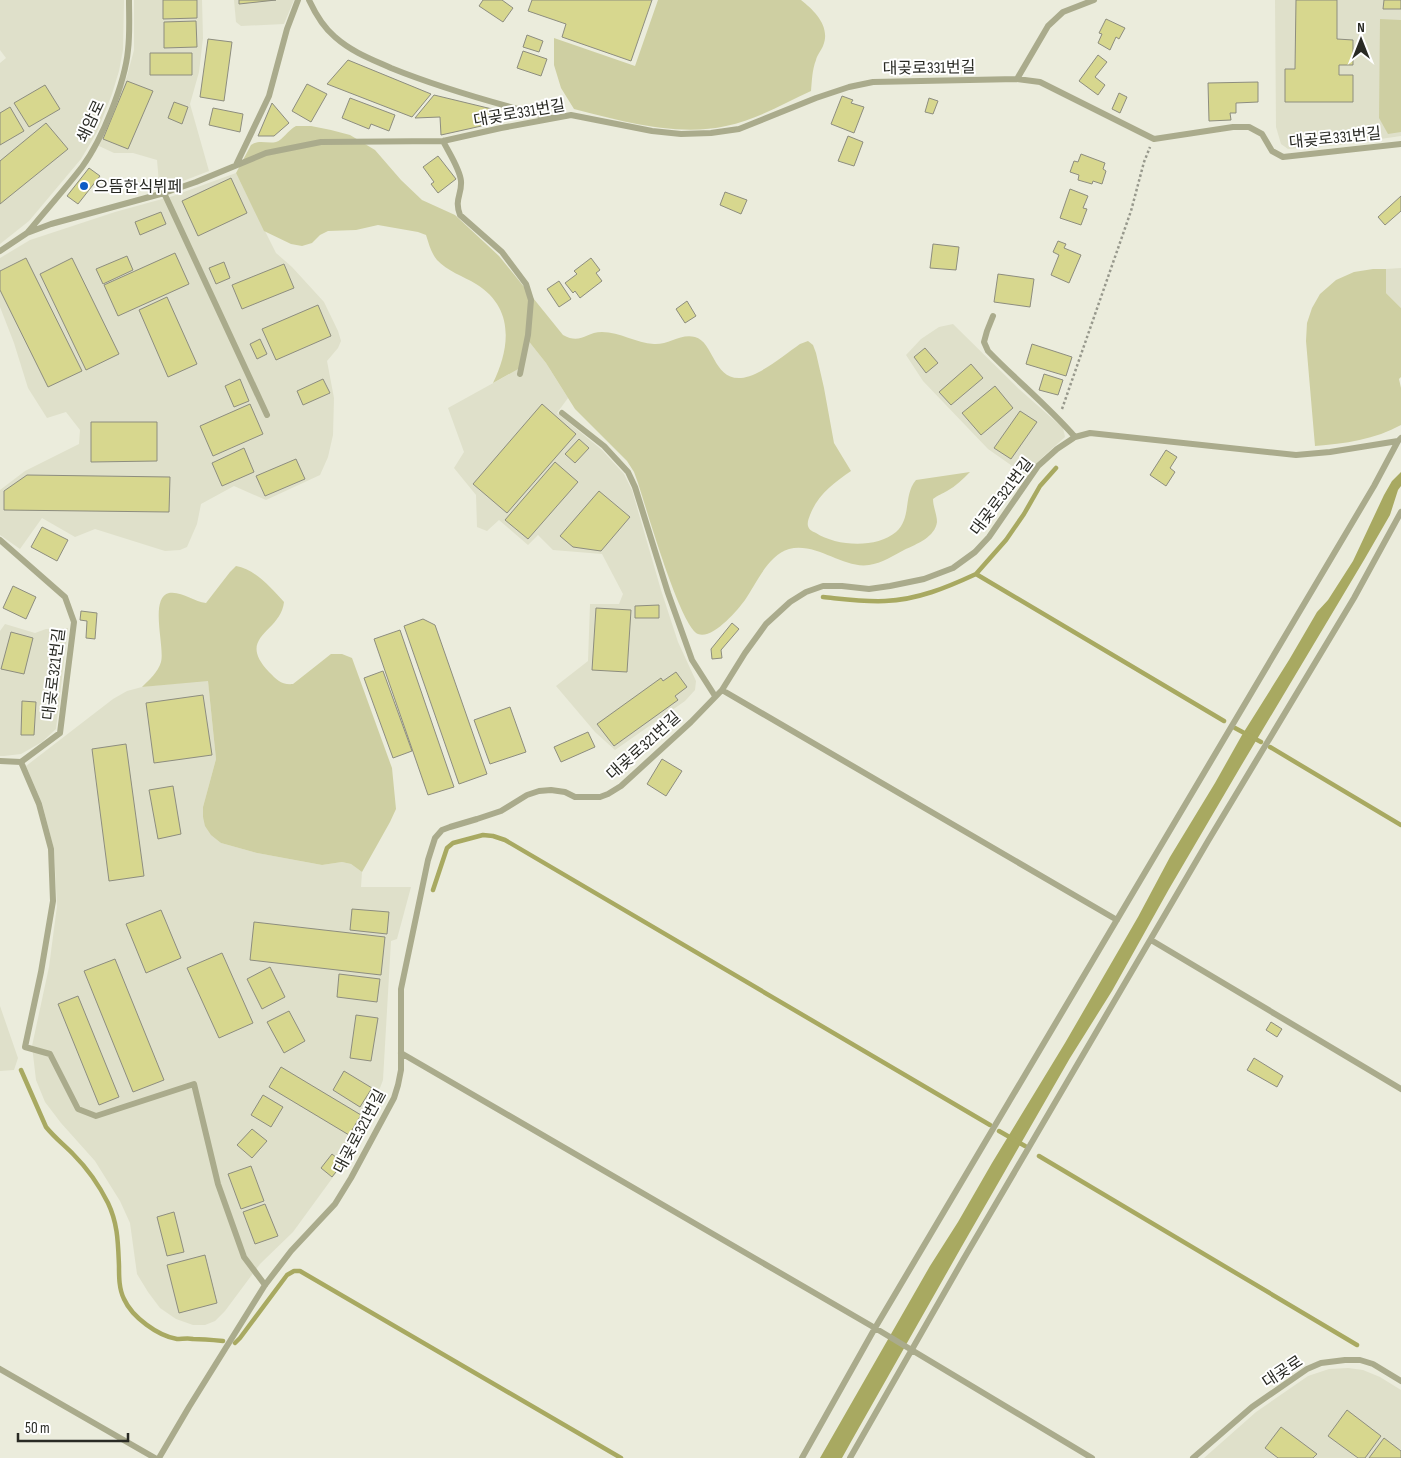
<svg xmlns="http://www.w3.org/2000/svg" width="1401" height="1458" font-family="'Sofia Sans Condensed','Noto Sans KR',sans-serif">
<rect width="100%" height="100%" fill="#ebecdc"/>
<path fill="#dfe0ca" d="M0 0H124L123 50 119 71 112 94 97 132 81 159 29 221 0 244V63L6 58 0 50Z
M134 0H202L203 38 199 72 190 104 209 171 165 188 159 183 157 160 133 153H114L99 146 127 76 134 50Z
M234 0H294L284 24 241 26 236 22Z
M1275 0H1401V136L1339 145 1288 149 1281 144 1276 127Z
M236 173 276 253 292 267 324 302 338 331 341 341 338 348 327 361 334 398 333 435 328 457 320 475 266 500 234 486 201 504 197 524 187 547 180 550 165 551 95 529 75 537 42 518 20 549 0 535V490L25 471 79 444 80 430 66 412 47 418 28 388 14 343 0 307V258L30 240 115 212 173 196Z
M1401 268V308L1386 293V269Z
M953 324 1019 389 1063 428 1065 437 1045 455 1025 475 988 449 923 381 906 355 921 339 939 327Z
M527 339 546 363 568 398 557 413 602 450 624 474 632 490 661 590 678 642 696 681 695 690 685 701 615 750 595 732 556 686 588 661 590 604H619L623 594 602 554 553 550 538 535 528 545 499 520 487 531 477 527 476 495 454 468 464 452 448 408 522 367Z
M5 624 35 633 46 629 68 628 56 729 42 742 21 754 4 756H0V631Z
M208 680 216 759 203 807V817L221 843 257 853 322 865 342 862 351 864 362 872 361 887H411L397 939 391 941 383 1080 375 1101 347 1158 293 1232 260 1264 225 1311 215 1321 205 1325H193L176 1319 160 1308 148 1292 137 1274 130 1223 120 1201 95 1161 61 1123 45 1102 36 1080 32 1046 49 967 57 906 54 849 42 803 26 766 113 699 127 691 142 687Z
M0 1006 18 1058 14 1070 0 1071Z
M1348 1368 1363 1370 1380 1377 1401 1390V1458H1204L1256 1412 1308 1376 1329 1369Z"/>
<path fill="#cecfa2" d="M658 0H801C815 11 831 27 823 46 821 51 817 55 816 60 812 70 812 81 811 91 783 104 756 120 726 126 678 137 620 121 574 109L561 88 554 65V38L635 66Z
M1380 19 1401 20V132L1388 134 1379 118Z
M296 126H311L331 130 350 135 375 150 401 180 422 200 455 215 499 256 563 335C581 345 585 332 602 332 620 332 636 343 654 344 668 345 681 333 695 337 714 342 713 380 741 378 760 376 784 355 800 344L808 341 813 345 816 353 824 388 834 443 851 471C834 483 818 494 810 515 809 518 807 522 808 526 809 530 812 531 816 533 836 546 876 549 896 532 912 518 903 495 916 480L970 472C963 479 956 486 947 491 942 494 938 495 933 499 933 507 937 514 937 522 935 537 917 544 904 550 893 556 882 563 869 565 843 569 817 542 789 549 768 555 756 584 745 600 737 611 712 640 698 634 680 626 646 507 638 483L634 472 627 461 575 409 546 363 527 339 522 367 493 383C510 348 515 308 476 284 463 276 447 271 437 260 431 253 429 244 426 235L418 232 378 225 356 230 328 231 320 235 312 243 302 246 291 244 264 231 236 173 251 145C259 139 267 144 276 142 283 140 288 130 296 126Z
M1373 269H1386V293L1401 308V377L1399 379 1401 388V425C1376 439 1344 444 1315 446L1306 341 1307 323 1312 308 1320 294 1336 280 1354 272Z
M236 566C255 569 271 588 284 602 281 633 235 636 269 672 277 680 281 685 293 684L331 654H342L352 658 392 768 396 809 390 822 362 872 351 864 342 862 322 865 257 853 221 843 211 835 205 826 203 817V807L216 759 208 681 142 687C149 680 158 672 161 662 165 647 149 598 169 593 182 591 194 602 206 603L230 572Z"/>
<path fill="#a8a961" d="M1401 472V486L1398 490 1390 515 1364 560 1241 766 1169 889 1112 991 1070 1058 962 1246 852 1440 842 1458H820L930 1266 958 1222 992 1163 1065 1043 1138 917 1170 857 1215 783 1242 735 1289 660 1317 612 1328 600 1353 561 1384 495 1392 481Z"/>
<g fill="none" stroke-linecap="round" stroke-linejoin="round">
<path stroke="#a8a961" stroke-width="4.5" d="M976 574 1006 540 1024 514 1040 486 1056 468
M823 597C843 599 864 602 885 601 917 600 948 587 976 574L1224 721
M1235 728 1261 742
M1270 747 1401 825
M433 890 447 848 453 843 483 835 493 836 505 840 990 1125
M21 1070 46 1127C54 1137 64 1145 73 1154 87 1168 99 1185 108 1203 118 1224 118 1243 119 1266 119 1277 119 1289 124 1299 132 1317 158 1336 177 1339 182 1339 188 1338 193 1339 203 1339 213 1340 223 1341
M999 1131 1025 1146
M1039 1156 1357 1345
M235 1343 240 1338 287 1275 294 1271H300L621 1458"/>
</g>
<path fill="#d7d78e" stroke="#8d8d7f" d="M163 0H197V18L163 19Z
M239 0H276L239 4Z
M483 0H502L513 8 503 22 479 6Z
M532 0H652L631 61 562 37 566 24 528 11Z
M1296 0H1337V39L1353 40V65H1339V75H1353V102H1285V69H1295Z
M1384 0H1401V9H1383Z
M1106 19 1125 28 1119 39 1116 37 1110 50 1098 43 1102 34 1099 33Z
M196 21 197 47 164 48V22Z
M527 35 543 41 539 52 523 47Z
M208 39 232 42 224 101 200 97Z
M523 51 547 59 541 76 517 68Z
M150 53H192V75H150Z
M1098 55 1107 62 1095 77 1105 85 1098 95 1079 81Z
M348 60 431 94 412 117 327 84Z
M127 81 153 91 128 149 103 139Z
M1258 82V102L1236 103V113H1230L1231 120 1209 121 1208 83Z
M307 84 327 94 311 122 292 111Z
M45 85 60 109 29 127 14 103Z
M1119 93 1127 97 1120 113 1112 109Z
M434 95 492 109 495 123 441 135 440 117 415 118Z
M842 96 853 100 851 103 864 107 854 133 831 124Z
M350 98 395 115 389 131 371 124 369 129 342 118Z
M929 98 938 101 933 114 925 112Z
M174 102 188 107 182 124 168 118Z
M272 103 289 123 274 136H258Z
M10 107 24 131 0 145V113Z
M213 108 243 114 240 132 209 125Z
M46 123 68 149 0 204V161Z
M848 136 863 142 854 166 838 161Z
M1081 154 1105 163 1103 169 1106 171 1102 184 1093 181 1092 184 1078 180 1079 175 1070 172 1074 161 1078 162Z
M438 156 456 179 438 193 431 184 434 182 423 167Z
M89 168 100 176 78 204 67 196Z
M231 178 247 213 198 236 182 201Z
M1070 189 1088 196 1083 208 1087 209 1081 225 1060 218Z
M725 192 747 200 741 214 720 205Z
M1401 196V211L1385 225 1378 217Z
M161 212 166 224 140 235 135 222Z
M1058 241 1066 244 1064 248 1081 255 1069 283 1051 275 1059 255 1053 252Z
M933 244 959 247 956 270 930 268Z
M175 253 189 284 118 316 104 285Z
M127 256 133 270 103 284 96 269Z
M26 258 82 371 48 387 0 290V271Z
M72 258 119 354 86 370 40 274Z
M591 258 600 270 596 273 602 281 580 298 575 291 573 293 565 283 577 274 574 271Z
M224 262 230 278 216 284 209 268Z
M284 264 294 288 242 309 232 285Z
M998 274 1034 279 1030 307 994 302Z
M559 281 571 299 559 307 547 289Z
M167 297 197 364 168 377 139 310Z
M687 301 696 316 685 323 676 309Z
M318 305 331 336 276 360 262 329Z
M260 339 267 354 257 359 250 344Z
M1032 344 1072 357 1066 376 1026 364Z
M925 348 938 363 926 373 914 357Z
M971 364 983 378 951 405 939 392Z
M1044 374 1063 380 1058 395 1039 390Z
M240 379 249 401 234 407 225 386Z
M323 379 330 393 303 405 297 391Z
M995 386 1013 408 981 435 962 413Z
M250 404 263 434 213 456 200 426Z
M542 404 576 434 507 513 473 484Z
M1020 411 1037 422 1011 459 994 448Z
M91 422H157V461L91 462Z
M579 439 589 448 575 463 565 454Z
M244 448 254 472 222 486 212 463Z
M1166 450 1177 457 1170 468 1175 472 1166 486 1150 475Z
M296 459 305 479 265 496 256 476Z
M555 462 578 482 528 539 505 520Z
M27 475 170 477 169 512 4 510V491Z
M599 491 630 517 601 551 573 547 560 536Z
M42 527 68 540 57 561 31 547Z
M13 586 36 597 26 619 3 608Z
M659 605V618H635V606Z
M596 608 631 610 627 672 592 670Z
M81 611 97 613 95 639 86 638 87 621 80 620Z
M423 619 435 625 487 774 459 784 404 626Z
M732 623 739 629 721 650 722 658 712 659 711 649Z
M400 630 454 787 428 795 374 639Z
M11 632 33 638 24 674 1 669Z
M383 671 412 751 393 758 364 678Z
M676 672 687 687 675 696 678 700 614 746 597 724 661 678 663 681Z
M203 695 212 755 154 763 146 703Z
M22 701 36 702 34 735H21Z
M510 707 526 752 490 764 474 720Z
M588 732 595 747 561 762 554 747Z
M126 744 144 876 109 881 92 749Z
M662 759 682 771 666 796 647 784Z
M173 786 181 834 158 839 149 790Z
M352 909 389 912 387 934 350 930Z
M161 910 181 958 146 973 126 924Z
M254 922 385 937 381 975 250 960Z
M222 953 253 1023 219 1038 187 968Z
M115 959 164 1080 133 1092 84 971Z
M270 967 285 997 262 1009 247 979Z
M339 974 380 979 377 1002 337 997Z
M78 996 119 1097 99 1105 58 1004Z
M289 1011 305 1041 284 1053 267 1022Z
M356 1015 378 1018 371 1061 350 1058Z
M1271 1022 1282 1029 1277 1037 1266 1030Z
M1254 1058 1283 1076 1277 1087 1247 1070Z
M281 1067 361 1115 349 1135 269 1087Z
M344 1071 372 1088 360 1107 333 1090Z
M263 1095 283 1107 271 1127 251 1115Z
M252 1129 267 1141 252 1158 237 1145Z
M332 1154 343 1163 332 1177 321 1168Z
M251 1166 264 1201 241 1209 228 1174Z
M265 1204 278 1236 255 1244 243 1212Z
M174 1212 184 1252 167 1256 157 1217Z
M205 1255 217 1303 179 1313 167 1265Z
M1347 1410 1381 1436 1365 1458H1358L1328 1436Z
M1281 1427 1317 1454 1313 1458H1278L1265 1448Z
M1384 1438 1401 1451V1458H1369Z"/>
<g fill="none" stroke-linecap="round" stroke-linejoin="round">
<path stroke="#97988c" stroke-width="2.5" stroke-dasharray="2.5 2.5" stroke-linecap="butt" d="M1062 409 1131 211 1144 162 1150 147"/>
<path stroke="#aaab8c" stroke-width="6" d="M309 0C315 13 323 27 335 37 352 52 371 59 391 68 443 89 497 104 552 118
M1017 79 1048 26 1063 12 1094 0
M443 141C448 151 460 169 461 181 462 195 454 199 460 215L502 252 526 284 531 300 528 335 520 374
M236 165 269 96 287 29 298 0
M164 193 267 415
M28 232C46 210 65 189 82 167 102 140 125 83 128 50 130 34 129 16 129 0
M0 251 27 233 51 224 164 193 196 182 266 153 321 142 443 141 501 128 571 115 652 131 681 134 711 133 739 129 816 98 849 87 873 82 1017 79 1040 82 1154 139 1233 127H1249L1262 134 1272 151 1283 157 1401 144
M993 316 987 331 984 342 988 351C1016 380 1048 406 1075 437
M562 413 604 446 628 472 635 487 668 593 692 660 715 696
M0 540 65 597 74 622 60 733 21 762 0 761
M722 690 1117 920
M21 762 39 804 51 849 53 901 41 972 25 1047 50 1054 78 1109 96 1116 194 1084 218 1184 244 1257 265 1285
M1151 940 1401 1089
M401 1053 875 1328 1092 1458
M0 1369 155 1458
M159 1458 189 1407 265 1285 291 1251 335 1204 351 1178 394 1098 398 1085 401 1070V989L428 860 435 838 442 830 450 827 477 819 501 811 527 795 539 791 551 790 565 792 575 797H600L608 794 621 786 691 722 722 690 745 653 766 624 790 602 806 592 823 586H842L869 589 890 586 924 579 953 568 975 552 989 537 1038 466 1057 449 1075 437 1090 433 1296 455 1330 452 1398 441 1401 438
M802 1458 875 1328 1374 486 1398 441
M850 1458 963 1260 1208 841 1354 598 1401 512
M1193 1458 1252 1407 1307 1369 1321 1363 1345 1360H1360L1373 1364 1401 1381"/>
</g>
<circle fill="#0c5bc5" stroke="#fff" stroke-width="2" cx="84" cy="186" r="5"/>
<g text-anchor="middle" stroke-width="4" stroke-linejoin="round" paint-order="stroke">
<g font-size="16" fill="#292a24" stroke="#fff">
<text transform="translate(929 67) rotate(-1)" y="6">대곶로331번길</text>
<text transform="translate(519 112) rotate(-10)" y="6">대곶로331번길</text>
<text transform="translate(90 121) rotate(-65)" y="6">쇄암로</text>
<text transform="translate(1335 137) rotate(-6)" y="6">대곶로331번길</text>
<text transform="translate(1001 496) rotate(-53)" y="6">대곶로321번길</text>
<text transform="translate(53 674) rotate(-83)" y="6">대곶로321번길</text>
<text transform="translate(643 745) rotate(-42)" y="6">대곶로321번길</text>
<text transform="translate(359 1131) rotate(-62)" y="6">대곶로321번길</text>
<text transform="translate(1282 1371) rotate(-33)" y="6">대곶로</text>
</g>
<g font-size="16" fill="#292a24" stroke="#fff" text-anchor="start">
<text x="94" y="192">으뜸한식뷔페</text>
</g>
</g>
<g transform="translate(1361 40)" stroke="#ffffff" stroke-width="4" paint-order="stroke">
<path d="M0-4L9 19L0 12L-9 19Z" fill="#292a24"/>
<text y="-8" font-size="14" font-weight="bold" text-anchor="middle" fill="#292a24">N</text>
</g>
<path d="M18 1433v8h110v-8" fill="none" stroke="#292a24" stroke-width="2.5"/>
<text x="25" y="1433" font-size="15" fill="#292a24" stroke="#ffffff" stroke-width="4" paint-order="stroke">50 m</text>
</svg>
